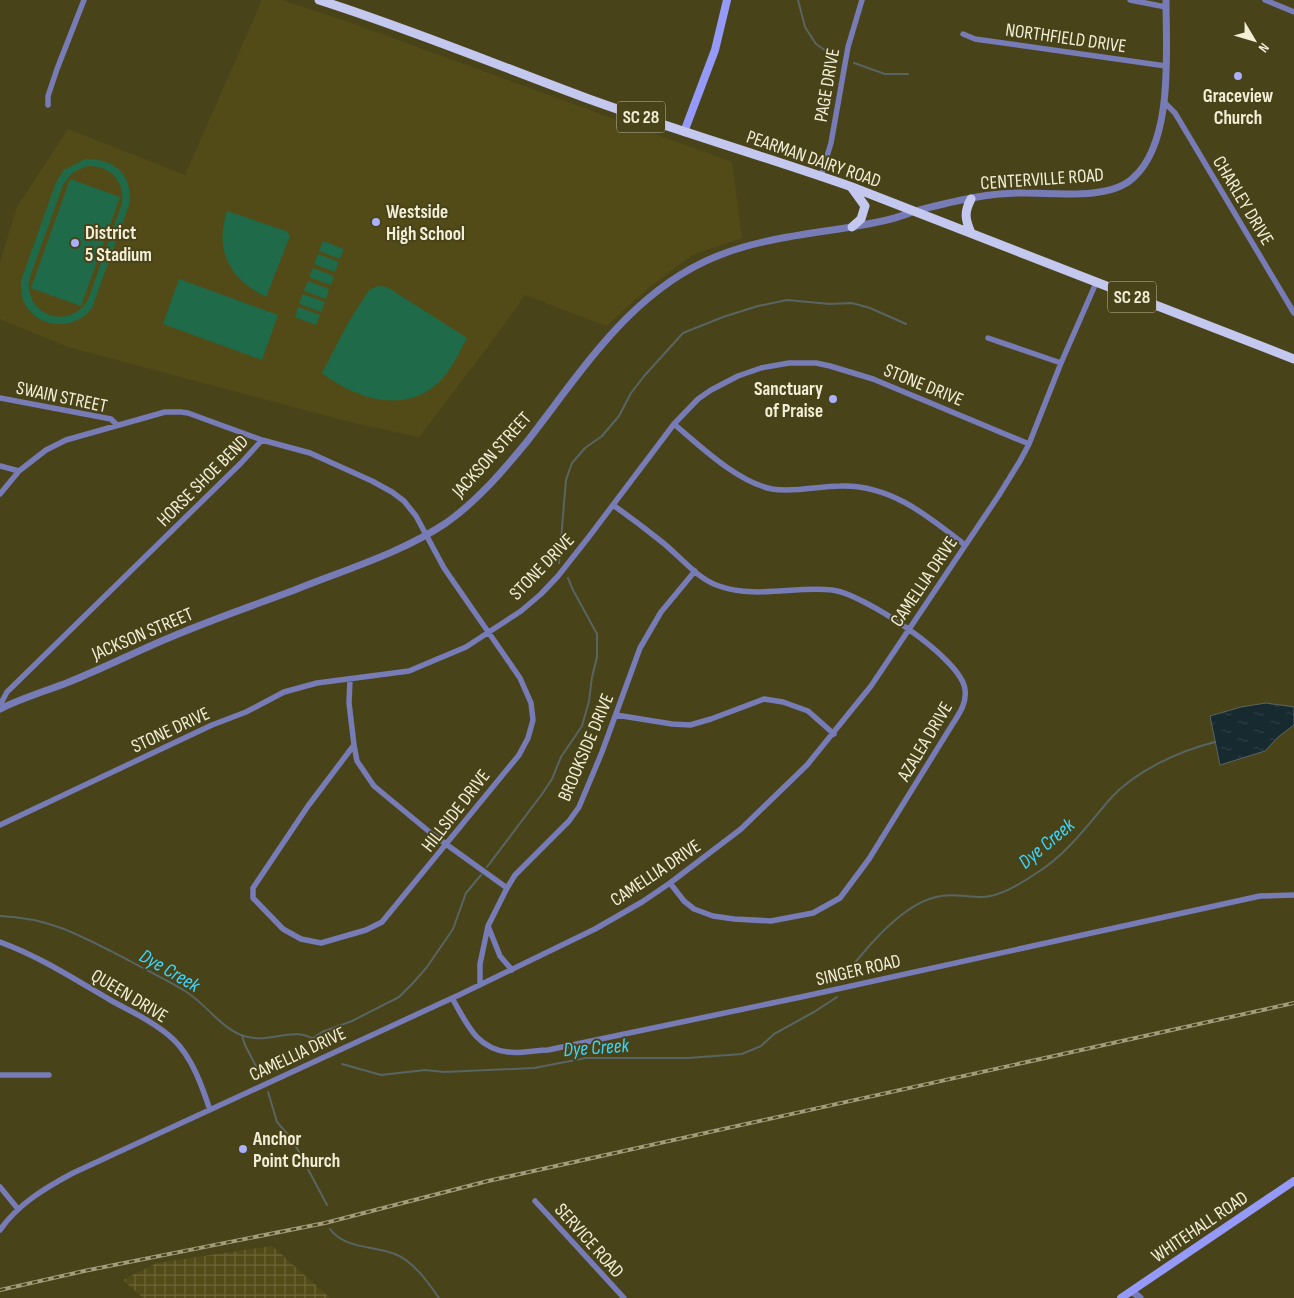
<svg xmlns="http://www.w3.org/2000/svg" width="1294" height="1298" font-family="'Sofia Sans Condensed',sans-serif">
<defs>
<pattern id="industrial-grid" width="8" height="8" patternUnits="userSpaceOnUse" patternTransform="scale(1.25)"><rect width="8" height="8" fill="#534b17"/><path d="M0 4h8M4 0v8" fill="none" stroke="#6c6538"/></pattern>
<pattern id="water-ripples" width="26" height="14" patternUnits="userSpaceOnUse" patternTransform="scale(1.25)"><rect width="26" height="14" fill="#162a30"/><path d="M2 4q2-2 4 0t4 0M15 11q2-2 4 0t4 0" fill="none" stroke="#2d3f44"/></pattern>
</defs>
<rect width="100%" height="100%" fill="#494319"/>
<path fill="#534b17" d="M262 0H282L346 21 732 162 742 238 692 255 646 290 606 326 525 295 487 348 419 437 354 423 68 347 0 319V262L17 207 68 129 185 175Z"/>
<path fill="url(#industrial-grid)" d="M272 1246 330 1298H143L123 1280 157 1263Z"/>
<path fill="#1e6a49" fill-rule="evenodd" d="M85 159C114 158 134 175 129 205L92 308C75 332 35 329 23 300 21 294 21 287 21 281L56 182 64 170ZM87 166C110 165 125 181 122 203L88 300C69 331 25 316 29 280L63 185 72 173Z
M70 179 120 197 81 306 31 288Z
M227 211 286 231 290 236 266 297C230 279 214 251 227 211Z
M323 241 344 249 340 259 319 251Z
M318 254 339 262 335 272 314 264Z
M313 268 334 276 331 285 309 277Z
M179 279 278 315 262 360 163 324Z
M308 281 329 289 326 299 304 291Z
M378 286 387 287 467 338C460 351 453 366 443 378 409 416 357 400 322 373L348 323 369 290Z
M303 294 325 302 321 312 299 304Z
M298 307 320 315 316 325 295 317Z"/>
<path fill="url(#water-ripples)" stroke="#586562" d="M1266 703 1294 707V725L1278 737 1265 751 1220 765 1210 716 1241 707Z"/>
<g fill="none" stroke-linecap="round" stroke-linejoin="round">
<path stroke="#586562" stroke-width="2" d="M798 0 805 27 816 44 836 58
M854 63 885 74H908
M559 563 566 480 572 463 585 448 602 436 619 416 631 393 645 375 683 333 723 317 758 306 787 300 830 304 852 303 870 308 906 324
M487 867 542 794 552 779 561 757 582 726 589 701 592 677 597 657V634L573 590 568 578
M0 916C52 918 83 937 128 960 146 970 167 980 185 991 205 1003 219 1026 241 1035 270 1047 294 1021 321 1044
M841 980C864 951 903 901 941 896 956 893 969 898 983 897 1001 896 1020 884 1035 874 1065 856 1087 826 1110 799 1135 771 1179 751 1215 742
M242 1036 245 1045 260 1074
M313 1038 322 1032 352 1021 399 997 413 983 427 967 453 929 466 893 481 875
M342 1064 381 1075 425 1070 444 1072 534 1068 586 1058H688L742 1054 761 1046 774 1034 814 1012 837 997
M268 1092 277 1122 292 1139 327 1205
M330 1229C346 1250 373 1245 395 1254 413 1261 428 1282 439 1298"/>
<path stroke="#777bb6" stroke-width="5.5" d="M1130 0 1166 7
M1265 0 1294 12
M963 34 975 39 1166 66
M1165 103 1175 113 1294 313
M48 105V96L57 69 84 0
M821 176 831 143 848 47 862 0
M988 338 1061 363
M0 398 111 419 117 425
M674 424C700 446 737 482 772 489 794 493 818 486 840 486 890 484 928 516 965 545
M262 440 310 453 372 481 392 492 404 501 416 516 444 568 520 678 531 703 533 720 528 738 519 755 382 922 366 930 321 943 301 939 283 929 253 898V888L308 806 354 745 349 703 350 680
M0 466 19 471
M0 494 19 471 46 450 66 440 165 412H181L188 413 262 440 241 463 7 692 0 705
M613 505C630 517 646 529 662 542 680 556 697 579 719 586 756 599 794 586 832 590 862 593 963 659 965 690 967 703 959 714 952 725L869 859 840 898 813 913 771 921 734 919 713 916 694 909 684 901 670 883
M616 715 672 724 690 725 711 719 764 699 783 702 808 711 834 734
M354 745 357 761 374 786 432 834 507 888
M0 825 212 725 246 712 284 692 317 683 409 671 466 647 521 611 541 594 558 576 588 538 674 424 698 399 711 390 738 376 761 368 789 363H816L830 366 873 379 1029 444
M0 942C39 956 76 980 112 1001 132 1012 156 1023 173 1039 192 1057 202 1086 210 1110
M512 970 500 956 488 926 507 888 515 875 569 821 579 807 602 752 640 648 661 612 695 571
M480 985V964L488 926
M452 998C467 1024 476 1048 508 1052 521 1054 535 1050 548 1050L801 997 1260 896 1294 895
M0 1075H49
M0 1187 18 1209
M535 1201 624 1298
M0 1230C18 1204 45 1188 73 1173L461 994 595 929 642 902 670 883 741 829 807 765 871 686 999 495 1020 461 1029 444 1061 363 1096 283"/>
<path stroke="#777bb6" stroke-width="7" d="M0 709C22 698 46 691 69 682 104 668 137 651 171 637 213 619 255 605 297 589 347 569 401 553 446 523 477 501 501 473 525 444 581 373 631 289 720 255 773 234 832 233 887 220 897 218 906 214 915 211 951 202 989 192 1025 193 1056 193 1110 200 1133 178 1174 142 1166 50 1166 0
M1132 1291 1140 1298"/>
<path stroke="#9599f7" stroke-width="8" d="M684 132 715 50 727 0
M1121 1298 1294 1181"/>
<path stroke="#c4c7ee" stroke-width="9" d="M319 0C410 29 497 65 586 98 674 130 764 156 852 187L1294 359
M852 188 865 206 861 219 852 227
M971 233C965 219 964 212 971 199"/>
<defs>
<path id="rail" d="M0 1290 84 1271 325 1223 488 1181 1294 1003"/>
</defs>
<use href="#rail" stroke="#a19c7c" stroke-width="4"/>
<use href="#rail" stroke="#494319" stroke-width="2" stroke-dasharray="5.5" stroke-linecap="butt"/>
</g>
<g fill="#aab0fb" stroke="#494319" stroke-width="2">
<circle cx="1238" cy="76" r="5"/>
<circle cx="376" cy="222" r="5"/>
<circle cx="75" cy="243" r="5"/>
<circle cx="833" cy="399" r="5"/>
<circle cx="243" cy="1149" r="5"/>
</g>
<g text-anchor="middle" stroke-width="4" stroke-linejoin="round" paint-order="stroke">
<g fill="#494319" stroke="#bfbb9e" stroke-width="1">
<rect x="617" y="101.5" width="48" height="31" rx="4"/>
<rect x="1108" y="281.5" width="48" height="31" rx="4"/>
</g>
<g font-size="18" font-weight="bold" fill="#f2eed7">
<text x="641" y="123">SC 28</text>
<text x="1132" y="303">SC 28</text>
</g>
<g font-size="19" fill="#f2eed7" stroke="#494319">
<text transform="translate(1066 37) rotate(8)" y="7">NORTHFIELD DRIVE</text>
<text transform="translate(826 85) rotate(-80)" y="7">PAGE DRIVE</text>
<text transform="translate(814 158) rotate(19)" y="7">PEARMAN DAIRY ROAD</text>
<text transform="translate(1042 178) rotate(-4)" y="7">CENTERVILLE ROAD</text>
<text transform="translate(1244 200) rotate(59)" y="7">CHARLEY DRIVE</text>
<text transform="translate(924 384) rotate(22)" y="7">STONE DRIVE</text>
<text transform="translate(62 396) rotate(12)" y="7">SWAIN STREET</text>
<text transform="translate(491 454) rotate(-48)" y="7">JACKSON STREET</text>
<text transform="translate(202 480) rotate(-45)" y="7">HORSE SHOE BEND</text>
<text transform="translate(541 566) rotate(-46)" y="7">STONE DRIVE</text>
<text transform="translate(923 581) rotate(-56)" y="7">CAMELLIA DRIVE</text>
<text transform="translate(142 633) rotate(-23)" y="7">JACKSON STREET</text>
<text transform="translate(170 729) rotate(-25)" y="7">STONE DRIVE</text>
<text transform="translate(924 741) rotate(-59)" y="7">AZALEA DRIVE</text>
<text transform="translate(585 747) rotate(-67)" y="7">BROOKSIDE DRIVE</text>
<text transform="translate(455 810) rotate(-52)" y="7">HILLSIDE DRIVE</text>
<text transform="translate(655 872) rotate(-34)" y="7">CAMELLIA DRIVE</text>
<text transform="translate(858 969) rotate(-13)" y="7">SINGER ROAD</text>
<text transform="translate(130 995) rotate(31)" y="7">QUEEN DRIVE</text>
<text transform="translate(297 1053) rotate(-25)" y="7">CAMELLIA DRIVE</text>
<text transform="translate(1199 1226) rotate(-34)" y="7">WHITEHALL ROAD</text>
<text transform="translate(590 1240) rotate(48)" y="7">SERVICE ROAD</text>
</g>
<g font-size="19" font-weight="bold" fill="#f2eed7" stroke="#494319" text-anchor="start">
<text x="1238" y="102" text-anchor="middle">Graceview<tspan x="1238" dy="22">Church</tspan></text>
<text x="386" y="218">Westside<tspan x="386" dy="22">High School</tspan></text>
<text x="85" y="239">District<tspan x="85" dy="22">5 Stadium</tspan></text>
<text x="823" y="395" text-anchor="end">Sanctuary<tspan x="823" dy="22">of Praise</tspan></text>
<text x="253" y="1145">Anchor<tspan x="253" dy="22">Point Church</tspan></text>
</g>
<g font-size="20" font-style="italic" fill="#3bd6ff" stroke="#494319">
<text transform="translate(1046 843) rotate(-40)" y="7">Dye Creek</text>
<text transform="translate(170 970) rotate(30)" y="7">Dye Creek</text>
<text transform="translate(596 1047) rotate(-4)" y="7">Dye Creek</text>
</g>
</g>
<g transform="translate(1254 40) rotate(128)" stroke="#494319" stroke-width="4" paint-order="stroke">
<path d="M0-4L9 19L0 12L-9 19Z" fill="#f2eed7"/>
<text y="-8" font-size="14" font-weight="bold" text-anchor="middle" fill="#f2eed7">N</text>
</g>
</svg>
